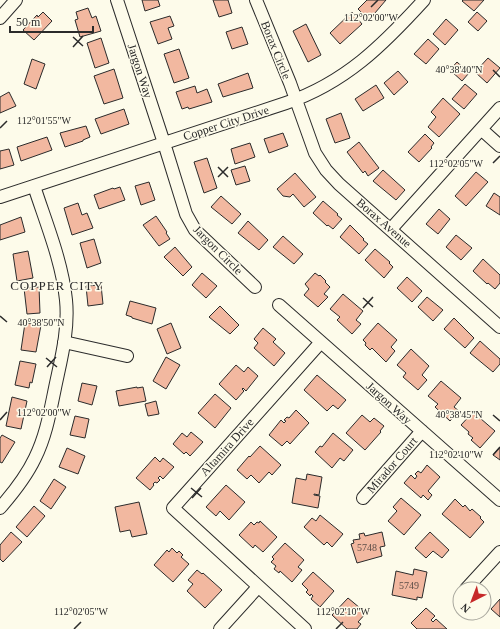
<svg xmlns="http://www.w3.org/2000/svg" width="500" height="629" font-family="Georgia,serif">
<rect width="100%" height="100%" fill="#fdfbea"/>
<path fill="#f2b8a0" stroke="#2b2b2b" d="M142 0H158L160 6 145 11Z
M213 0H228L232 13 219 17Z
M367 0H386L369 20 358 9Z
M463 0H484L474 11 462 1Z
M88 8 92 18 96 16 101 31 80 37 75 20 78 19 76 12Z
M43 12 52 21 34 40 23 30 37 15 38 17Z
M352 12 362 24 340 44 330 33Z
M477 12 487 21 478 31 468 22Z
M170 16 174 26 168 28 172 39 158 44 150 22Z
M446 19 458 30 445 45 433 34Z
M306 24 321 55 308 62 293 31Z
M242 27 248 44 232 49 226 32Z
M101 38 109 63 95 68 87 43Z
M428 39 439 49 426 64 414 54Z
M179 49 189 78 174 83 164 54Z
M488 58 500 68 487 83 475 72Z
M32 59 45 64 36 89 24 84Z
M457 62 469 73 462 81 450 70Z
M114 69 123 98 104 104 94 76Z
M398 71 408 82 394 95 384 83Z
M248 73 253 88 223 97 218 84Z
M465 84 477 94 464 109 452 99Z
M376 85 384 98 363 111 355 99Z
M195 86 197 93 207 89 212 102 189 109 188 107 182 109 176 92Z
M9 92 16 106 0 113V97Z
M443 98 460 114 439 137 428 127 436 117 431 112Z
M124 109 129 124 101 134 95 119Z
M341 113 350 138 335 143 326 119Z
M86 126 90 137 83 140V141L65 147 60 133Z
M283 133 288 146 269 153 264 139Z
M425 134 434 143 431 147 432 148 419 162 408 152Z
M47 137 52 150 21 161 17 147Z
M359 142 379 168 368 176 365 171 363 173 347 152Z
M250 143 255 157 235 164 231 149Z
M9 149 14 165 0 169V151Z
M207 158 217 188 204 193 194 162Z
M245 166 250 181 236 185 231 170Z
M383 170 405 190 396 200 373 181Z
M476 172 488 182 466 206 455 196Z
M295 173 316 197 304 207 293 194 290 197 283 196 277 189Z
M149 182 155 200 141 205 135 186Z
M120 187 125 200 99 209 94 195 113 188 114 189Z
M494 193 500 197V215L486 206Z
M221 196 241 214 232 224 211 207Z
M323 201 338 214 337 215 342 219 333 229 328 225 327 226 313 213Z
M78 203 82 215 87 213 93 228 72 235 64 208Z
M439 209 450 219 438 234 426 224Z
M156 216 167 232 166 233 170 239 159 246 143 225Z
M21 217 25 232 0 240V225Z
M248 221 268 240 259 250 238 233Z
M350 225 364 239 363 240 368 244 359 254 340 237Z
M456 235 472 248 461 260 446 247Z
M283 236 303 254 294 264 273 247Z
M94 239 101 263 87 268 80 243Z
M175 247 192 267 183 276 164 257Z
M375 249 390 262 389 263 393 267 384 278 365 260Z
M28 251 33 278 17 281 13 254Z
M483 259 500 275V283L495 289 488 283 487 284 473 271Z
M202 273 217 286 206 298 192 285Z
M315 273 319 276 320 275 326 281 325 282 330 287 324 294 328 297 318 307 304 295 309 289 305 284Z
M407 277 422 291 412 302 397 288Z
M101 285 103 304 88 306 86 286Z
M39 287 40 313 27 314 24 288Z
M343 294 363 311 356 320 361 324 352 334 337 320 340 317 330 309Z
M427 297 443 310 433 321 418 307Z
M130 301 156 308 152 324 132 318V317L126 315Z
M220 306 239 325 230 334 209 317Z
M454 318 474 338 465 348 444 329Z
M25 323 41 325 36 352 21 350Z
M171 323 181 348 167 354 157 329Z
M378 323 397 340 391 347 395 351 386 362 372 348 370 350 365 345 366 343 363 340Z
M263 328 276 339 273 342 285 353 274 366 254 348 258 343 254 339Z
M480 341 500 359V364L493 372 470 353Z
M411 349 429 366 422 375 427 380 418 390 403 377 406 373 397 365Z
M166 357 180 365 166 389 153 381Z
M20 361 36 364 32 383 30 382 29 388 15 385Z
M236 365 244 372 248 367 258 376 246 391 243 388 242 389 244 391 236 400 219 384Z
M317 375 346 400 338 409 333 405 327 411 304 390Z
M441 381 461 398 454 407 459 411 450 421 435 407 438 404 428 396Z
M82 383 97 386 92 405 78 401Z
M137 387V388L143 387 146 401 119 406 116 391Z
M215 394 231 408 215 428 198 413Z
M12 397 27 401 21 429 6 426Z
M156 401 159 414 148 416 145 404Z
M296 410 309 423 290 444 287 441 282 446 269 435 281 420 284 423 286 421 284 420 287 417 289 418Z
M473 412 495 431 480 448 471 440 473 438 468 434 469 432 461 425Z
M362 415 370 422 374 418 384 426 380 431 381 432 365 450 346 433Z
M75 416 89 419 85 438 70 435Z
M191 432 203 442 190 456 186 452 184 454 173 444 182 433 187 437Z
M333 433 353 450 344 461 340 458 332 468 315 452 320 446 322 447Z
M2 435 15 442 2 463 0 462V438Z
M260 446 281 465 272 475 269 472 259 483 251 475 247 479 237 470 249 456 250 457Z
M500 447V460L493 455Z
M67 448 85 456 78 474 59 467Z
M155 457 160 462 163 458 174 467 163 479 160 476 158 478 160 480 157 483 155 482 153 484 154 485 150 490 136 478Z
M427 465 440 477 428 491 432 495 428 500 423 495 421 498 404 483 411 475 415 479 417 476 415 474 418 471 421 473Z
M307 474 322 477 319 495 314 494V495L320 496 318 508 292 503 296 478 306 480Z
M54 479 66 487 51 509 40 501Z
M226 485 245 502 229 520 220 511 216 516 206 507Z
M401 498 421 515 404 535 388 521 397 511 393 507Z
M455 499 463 507 465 505 470 511 472 509 481 517 480 518 484 522 470 538 442 514Z
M139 502 147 534 132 537 130 530 120 532 115 507Z
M34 506 45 516 27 537 16 527Z
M320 515 343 534 332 547 327 542 324 545 304 527 312 518 316 521Z
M260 521 277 537 263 552 255 545 253 548 239 535 251 522 254 525 257 522 259 523Z
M11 532 22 542 3 562 0 559V545Z
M382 532 385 546 380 547 382 556 357 563 351 544 354 543 353 540 360 539 359 534 364 533 365 536Z
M430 532 449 550 442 558 433 551 426 558 415 548Z
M285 543 304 560 298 567 302 570 292 582 280 571 279 573 274 569 276 566 271 562 274 559 272 557Z
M172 548 177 553 179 551 183 555 181 557 189 564 173 582 154 565 167 550 169 552Z
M414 569 427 572 422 598 417 597V600L392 595 396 571 413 575Z
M197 570 202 574 203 573 222 590 205 608 187 591 193 584 188 580Z
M313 572 334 591 320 607 311 599 313 596 311 594 310 596 306 592 308 590 302 584Z
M348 598 366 613 358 622 361 624 357 629H347L332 615Z
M500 599V617L491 609Z
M426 608 435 616 431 620 433 622 436 619 447 629H417L411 623Z"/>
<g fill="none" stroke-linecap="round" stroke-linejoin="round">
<defs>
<path id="minor" d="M117 0 164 143 186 214 195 230 255 287
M256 0 290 83 315 153 326 170 339 184 500 327
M0 18 16 0
M481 129 500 146
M0 197 286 103C345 83 383 45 424 0
M391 229 500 108
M279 305 500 500
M64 342 127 356
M363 498 422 431
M0 508C14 492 26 477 35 458 46 436 50 412 55 388 61 359 69 330 66 300 62 261 46 223 34 186
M466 589 500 552
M220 629 258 587
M305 629 173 508 321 342"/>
</defs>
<use href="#minor" stroke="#2b2b2b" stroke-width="14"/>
<use href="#minor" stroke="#fdfbea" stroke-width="12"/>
</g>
<path fill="none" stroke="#2b2b2b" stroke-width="1.5" d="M371 7 378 0M73 37 83 46M73 47 83 36M493 70 500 77M0 128 7 121M493 163 500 156M218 167 228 177M218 177 228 167M363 298 373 307M363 308 373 297M0 316 7 322M46 358 57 367M47 367 56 357M493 415 500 421M0 420 7 412M493 455 500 447M191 488 202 497M192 498 201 488M74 629 81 622M336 629 343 622"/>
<g text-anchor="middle" stroke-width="3" stroke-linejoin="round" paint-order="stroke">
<g font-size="10" fill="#5d4e48">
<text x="367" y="551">5748</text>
<text x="409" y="589">5749</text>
</g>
<g font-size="12" fill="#2b2b2b" stroke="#fdfbea">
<text transform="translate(276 50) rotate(68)" y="4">Borax Circle</text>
<text transform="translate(140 71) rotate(72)" y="4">Jargon Way</text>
<text transform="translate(226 123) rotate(-18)" y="4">Copper City Drive</text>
<text transform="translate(384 223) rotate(41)" y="4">Borax Avenue</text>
<text transform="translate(218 250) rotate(45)" y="4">Jargon Circle</text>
<text transform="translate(389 403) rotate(42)" y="4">Jargon Way</text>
<text transform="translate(227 447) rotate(-48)" y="4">Altamira Drive</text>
<text transform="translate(392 465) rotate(-49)" y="4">Mirador Court</text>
</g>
<g font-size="13" letter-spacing="1" fill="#2b2b2b" stroke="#fdfbea">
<text x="57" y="290">COPPER CITY</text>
</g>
</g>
<g font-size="10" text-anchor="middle" fill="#2b2b2b" stroke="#fdfbea" stroke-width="3" stroke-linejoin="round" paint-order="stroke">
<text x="371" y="21">112°02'00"W</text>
<text x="459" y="73">40°38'40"N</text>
<text x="44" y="124">112°01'55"W</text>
<text x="456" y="167">112°02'05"W</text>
<text x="41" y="326">40°38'50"N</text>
<text x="44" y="416">112°02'00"W</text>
<text x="459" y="418">40°38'45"N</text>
<text x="456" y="458">112°02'10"W</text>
<text x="81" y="615">112°02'05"W</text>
<text x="343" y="615">112°02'10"W</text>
</g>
<g transform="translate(472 601) rotate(222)"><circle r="19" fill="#fdfbea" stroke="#a9a89e"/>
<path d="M0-3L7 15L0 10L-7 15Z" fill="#c62828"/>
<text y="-6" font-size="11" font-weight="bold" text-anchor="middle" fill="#2b2b2b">N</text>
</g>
<path d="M10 26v6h83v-6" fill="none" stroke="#2b2b2b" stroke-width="2"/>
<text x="16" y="26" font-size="12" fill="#2b2b2b" stroke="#fdfbea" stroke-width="3" paint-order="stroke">50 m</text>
</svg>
